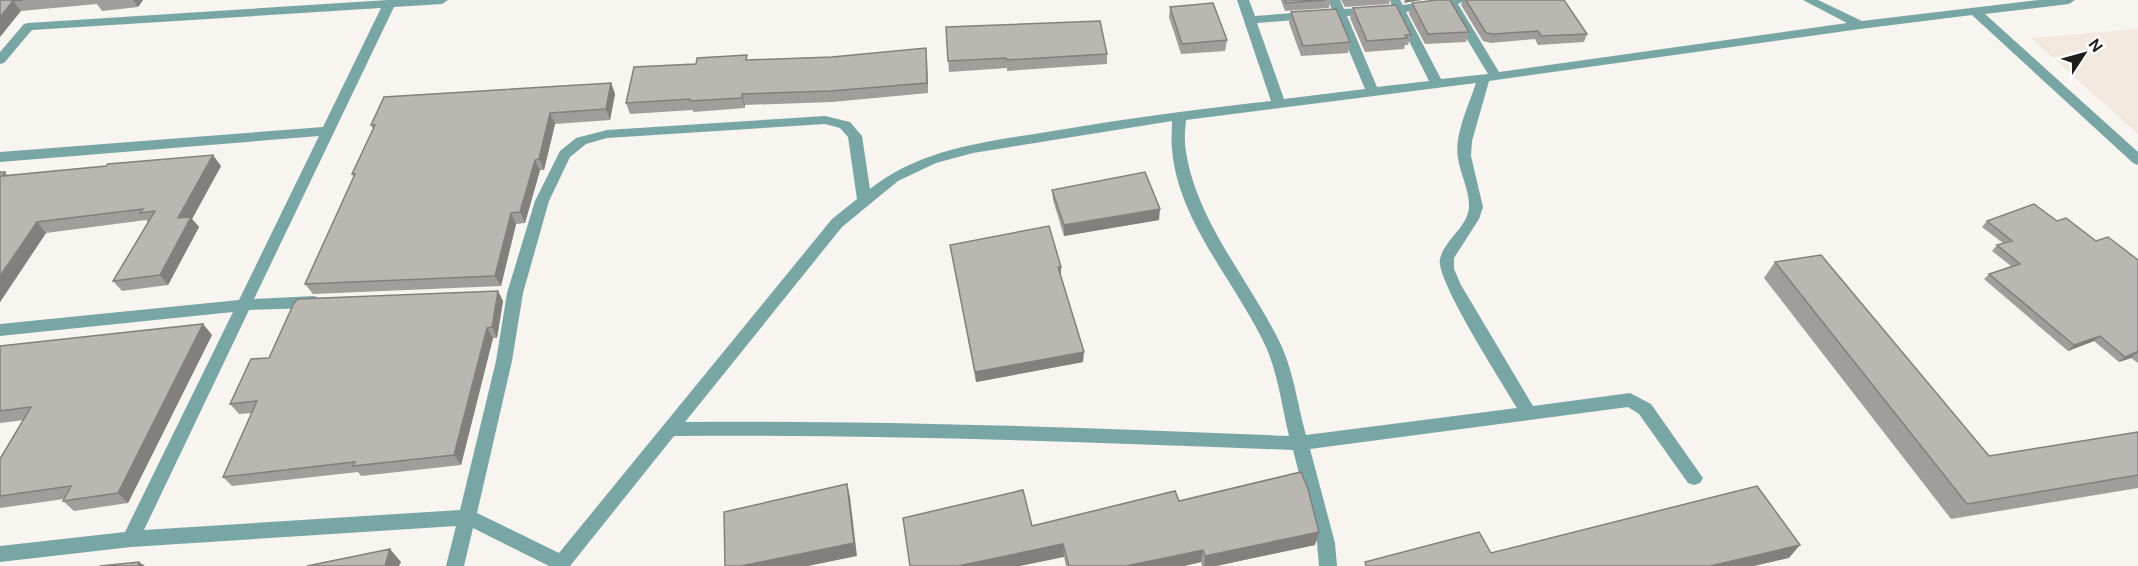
<svg xmlns="http://www.w3.org/2000/svg" width="2138" height="566" font-family="'DM Sans',sans-serif">
<rect width="100%" height="100%" fill="#f8f4f0"/>
<path fill="#f2e8de" d="M2138 29V134L2031 38Z"/>
<g fill="none" stroke-linecap="round" stroke-linejoin="round">
<path fill="#77a6a5" fill-rule="evenodd" d="M388 0H448L442 4 394 7 254 299 314 296 319 298 322 302 319 306 314 308 249 310 144 530 460 510 496 361 507 293 535 201 560 151 576 138 607 130 825 116 850 122 862 136 870 189C924 146 993 141 1059 130 1129 118 1200 109 1271 101L1237 0H1249L1255 16 1332 10 1328 0H1340L1344 9 1392 6 1390 0H1400L1403 5 1437 0H1467L1458 4 1499 72 1847 23 1803 0H1818L1862 21 2039 0H2075L2069 4 1985 14 2138 152V165L2133 163 1972 15 1860 29 1489 81 1472 141 1471 156 1483 207 1479 219 1454 258V269L1461 285 1533 406 1630 393 1651 404 1703 478 1700 483 1694 485 1688 483 1639 414 1628 407 1310 449 1335 543 1337 566H1319L1317 543 1293 450C1087 442 881 434 674 436L570 566H549L473 528 464 566H446L456 526 131 547 0 562V546L125 532 233 312 0 336V324L239 300 319 136 0 162V152L323 127 381 8 32 30 4 63 0 64V52L24 24 28 23ZM1447 6 1488 74 1441 79 1406 12ZM1395 13 1429 81 1377 87 1347 16ZM1335 17 1365 89 1284 99 1257 23ZM1476 83C1469 105 1454 135 1458 158 1460 173 1470 192 1469 207 1468 227 1444 240 1440 259 1435 279 1503 384 1517 408L1306 435C1298 407 1294 374 1282 347 1251 281 1198 225 1186 152 1184 141 1185 130 1186 120ZM1172 121C1172 130 1171 140 1172 149 1178 222 1236 282 1266 347 1278 374 1282 407 1289 436 1088 428 887 420 685 422L842 227 898 181 936 163 973 153ZM825 124 840 128 848 137 857 199 832 219 559 553 477 513 512 361 523 293 549 201 570 157 586 144 607 138Z"/>
</g>
<path fill="#a09d9a" d="M0 0H143L138 7 102 11 97 4 21 11Z
M1281 0H1330L1329 8 1285 11Z
M1341 0H1390L1389 4 1345 7Z
M1463 0H1564L1587 34 1584 42 1538 45 1535 39 1491 43 1483 41 1461 5Z
M1412 3 1469 32 1466 42 1425 44 1409 14Z
M1170 7 1227 40 1225 51 1181 54 1169 17Z
M1353 8 1411 35 1408 45H1405L1404 49 1365 52 1350 18Z
M1291 12 1350 42 1348 53 1301 56 1289 23Z
M946 27 1107 54V64L1007 71V68L949 72Z
M926 48 928 93 832 102 745 105V108L693 112V110L630 114 626 103 696 64 748 60 832 57Z
M611 83 615 94 610 120 555 124 544 170H540L525 223 516 224 501 286 313 294 305 284 354 178 352 174 373 129 371 125Z
M221 166 192 219 199 227 168 285 122 291 113 281 148 222 146 220 46 233 0 302V172H5L8 176Z
M1052 190 1159 220 1064 236 1053 200Z
M1987 221H2057L2096 241 2138 260V363L2131 358 2119 362 2094 341 2068 351 1984 279 1989 274 2011 266 1992 251 1997 245 2003 243 1982 227Z
M950 245 1061 267V277L1083 362 976 382 952 255Z
M1775 262 1989 456 2138 432V488L1951 519 1764 278Z
M498 291 503 301 497 338H493L461 465 361 476 358 472 232 486 223 477 252 413 239 414 230 404 269 358Z
M203 324 212 335 128 503 74 511 63 501 64 499 0 508V459L24 420 0 423V346Z
M1179 501 1315 545 1216 566H1202L1201 562 1184 566H1066L1064 557 1032 526Z"/>
<path fill="#82807d" d="M133 0H143L138 7Z
M1405 0H1422L1404 3Z
M13 1 21 11 0 37V17Z
M926 48 927 58 928 93 927 83Z
M611 83 615 94 610 120 606 109Z
M742 94 745 105V108L742 98Z
M550 113 555 124 544 170 539 159Z
M213 155 221 166 192 219 199 227 168 285 160 275 178 218Z
M535 160 540 170 525 223 520 212Z
M1160 209 1159 220 1064 236V225Z
M511 213 516 224 501 286 495 276Z
M37 222 46 233 0 302V276Z
M1058 267H1061V277L1058 278Z
M498 291 503 301 497 338 492 327Z
M203 324 212 335 128 503 118 493Z
M487 328 493 338 461 465 454 455Z
M2100 336 2094 341 2068 351 2074 345Z
M1084 352 1083 362 976 382 975 372Z
M2137 352 2131 358 2119 362 2125 357Z
M847 484 850 497 857 556 808 566H741Z
M1319 532 1315 545 1216 566H1204L1205 556Z
M1063 544 1064 557 1020 566H958Z
M1800 545 1789 558 1754 566H1710Z
M390 549 401 562 399 566H385Z
M1203 550 1201 562 1184 566H1126Z
M139 562 145 566H138Z"/>
<path fill="#bab7b3" stroke="#82807d" stroke-width="1.5" d="M0 0H23L13 1 0 17Z
M1285 0H1325L1286 3Z
M1436 0H1450L1469 32 1428 34 1412 3Z
M1466 0H1564L1587 34 1541 36 1538 31 1494 34 1486 33Z
M1213 3 1227 40 1182 44 1170 7Z
M1396 5 1411 35H1405L1407 38 1367 41 1353 8Z
M1336 9 1350 42 1303 46 1291 12Z
M1100 21 1107 54 1007 60 1006 58 948 61 946 27Z
M926 48 927 83 830 91 742 94V98L690 101V99L626 103 634 67 696 64 697 58 747 55 746 60 832 57Z
M611 83 606 109 550 113 539 159 535 160 520 212 511 213 495 276 305 284 355 174H352L375 125H371L384 97Z
M213 155 178 218 191 217 160 275 113 281 155 211 140 213 143 209 37 222 0 276V172H5L2 176 106 166 108 164Z
M1145 172 1160 209 1064 225 1052 190Z
M2034 204 2057 221 2066 218 2096 241 2108 237 2138 260V353L2137 352 2125 357 2100 336 2074 345 1989 274 2020 264 1997 245 2012 241 1987 221Z
M1049 226 1061 267H1058L1084 352 975 372 950 245Z
M1821 255 1989 456 2138 432V475L1967 504 1775 262Z
M498 291 492 327 487 328 454 455 353 466 355 462 223 477 257 401 230 404 251 359 269 358 294 303 298 299Z
M203 324 118 493 63 501 71 486 0 496V459L31 407 0 411V346Z
M1301 472 1308 489 1319 532 1205 556 1203 550 1126 566H1069L1063 544 958 566H910L903 518 1023 490 1032 526 1175 491 1179 501Z
M847 484 854 543 741 566H725L724 512Z
M1757 486 1800 545 1710 566H1366L1365 562 1479 532 1491 553Z
M390 549 385 566H307Z
M139 562 138 566H100Z"/>
<g transform="translate(2084 54) rotate(54)" stroke="#ffffff" stroke-width="4.5" paint-order="stroke">
<path d="M0-4.5L10 22L0 15L-10 22Z" fill="#1e1d1b"/>
<text y="-9" font-size="16" font-weight="bold" text-anchor="middle" fill="#1e1d1b">N</text>
</g>
</svg>
